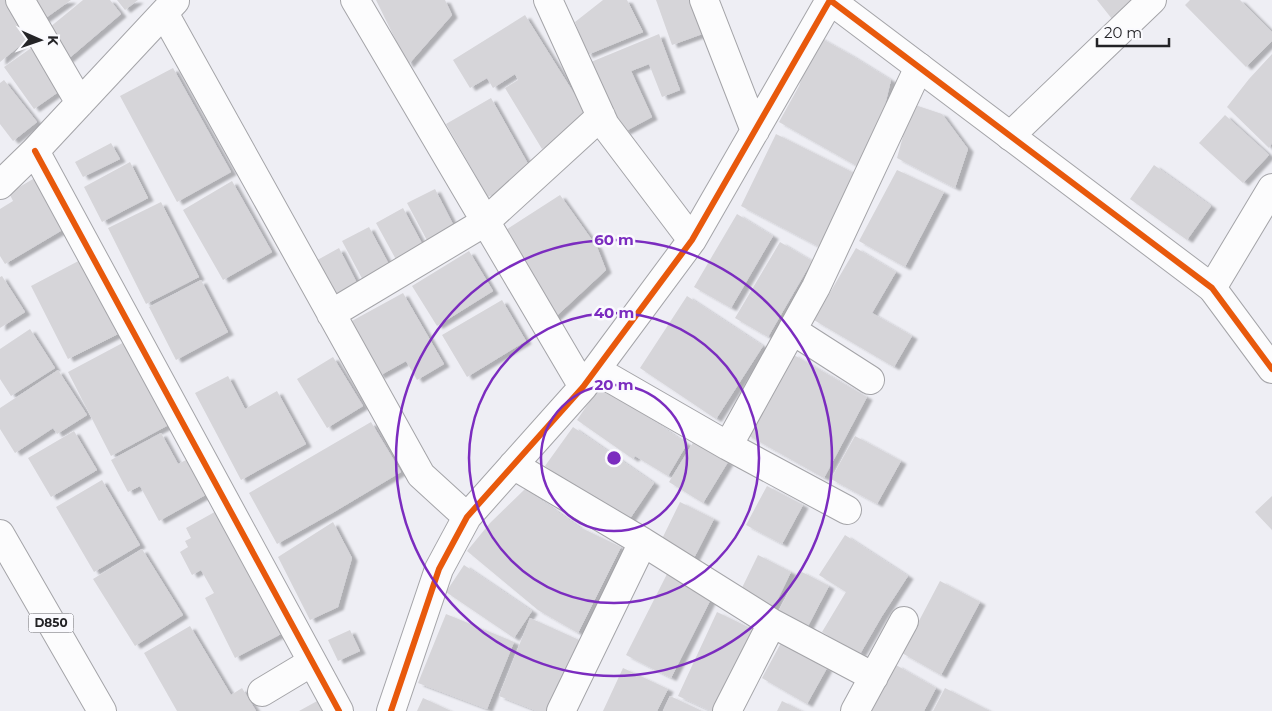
<svg xmlns="http://www.w3.org/2000/svg" width="1272" height="711" font-family="Montserrat,sans-serif">
<defs>
<filter id="shadow"><feDropShadow dx="5.5" dy="3" stdDeviation="1" flood-color="#0004"/></filter>
</defs>
<rect width="100%" height="100%" fill="#eeeef4"/>
<path fill="#d6d5d9" filter="url(#shadow)" d="M0 0H8L33 35 0 62Z
M24 0H71L40 22Z
M83 0H110L121 14 67 60 44 32Z
M117 0H138L125 10Z
M376 0H445L452 15 408 65Z
M603 0H627L643 32 587 55 575 22Z
M656 0H694L705 33 672 45Z
M1097 0H1135L1112 19Z
M1190 0H1240L1272 32V41L1246 67 1185 5Z
M525 15 588 116 542 149 505 88 518 80 515 74 493 88 487 78 470 88 453 60Z
M659 34 680 90 662 97 649 64 631 71 652 117 624 132 591 62Z
M817 36 849 54 891 80 879 130 862 169 779 122 799 86Z
M34 46 64 88 34 109 4 67Z
M1272 54V143L1269 148 1227 107 1249 79Z
M173 68 231 172 177 202 120 96Z
M4 80 37 122 13 141 0 124V83Z
M491 98 532 171 488 197 446 124Z
M912 104 942 114 968 149 955 188 897 158Z
M1225 115 1269 155 1243 183 1199 143Z
M776 134 858 175 821 248 741 206Z
M111 143 120 159 83 177 75 162Z
M130 162 148 198 102 222 84 187Z
M1154 165 1211 206 1187 240 1130 199Z
M897 170 944 192 905 267 859 241Z
M40 175 69 226 5 264 0 256V209L13 201 9 193Z
M232 181 272 252 223 280 183 210Z
M435 189 457 232 430 246 407 203Z
M560 195 597 247 606 270 550 322 501 233Z
M161 202 199 277 146 304 108 228Z
M403 208 426 251 399 265 376 223Z
M737 214 773 236 731 308 694 287Z
M369 227 392 270 365 284 342 241Z
M780 242 812 261 768 337 735 318Z
M339 248 361 291 334 306 312 263Z
M856 248 896 272 872 313 912 336 894 367 814 320Z
M469 251 493 291 437 326 412 286Z
M86 257 124 331 68 359 31 286Z
M2 276 25 312 0 328V277Z
M201 280 228 332 176 360 149 307Z
M403 293 444 364 417 380 406 361 379 376 350 322Z
M687 296 763 346 716 419 640 368Z
M502 300 526 341 467 377 442 335Z
M30 329 55 368 11 396 0 379V349Z
M130 339 174 422 111 456 68 372Z
M792 354 867 397 824 478 746 434Z
M333 357 363 406 327 428 297 379Z
M58 370 87 415 57 434 53 428 15 453 0 429V408Z
M228 376 245 409 277 391 306 444 241 480 195 393Z
M601 385 687 444 668 476 635 456 633 459 577 420Z
M371 422 401 472 334 512 277 544 249 493Z
M573 427 654 483 627 523 545 466Z
M74 431 97 470 51 497 28 458Z
M161 433 178 464 190 458 209 493 159 521 140 486 128 492 111 460Z
M855 436 901 461 877 504 831 479Z
M694 441 728 462 703 503 669 482Z
M102 480 140 545 94 572 56 507Z
M767 486 803 505 782 544 746 525Z
M525 489 579 527 621 547 578 633 538 610 467 551 490 523Z
M1272 496V530L1255 512Z
M680 502 714 519 693 560 660 543Z
M220 509 285 632 235 658 205 598 214 593 201 570 192 575 180 552 188 547 185 541 191 538 186 528Z
M333 522 352 558 338 607 310 620 278 557Z
M845 535 908 576 882 616 860 654 822 632 846 592 819 575Z
M142 549 183 615 135 646 93 579Z
M758 555 791 572 771 613 738 596Z
M464 565 532 611 514 638 446 592Z
M800 571 829 586 807 628 778 612Z
M667 574 712 597 671 678 626 655Z
M940 581 980 602 941 675 902 653Z
M717 612 754 630 716 711H711L678 696Z
M446 614 514 642 487 709 418 683Z
M530 618 579 640 551 711H537L499 696Z
M190 626 231 695 242 688 256 711H177L144 653Z
M350 630 360 651 338 661 328 640Z
M781 643 827 668 807 704 762 678Z
M896 665 936 688 924 711H871Z
M623 668 668 689 657 711H603Z
M945 688 990 711H933Z
M670 696 702 711H663Z
M423 698 451 711H417Z
M319 700 325 711H299Z
M782 701 802 711H777Z"/>
<g fill="none" stroke-linecap="round" stroke-linejoin="round">
<defs>
<path id="minor" d="M20 0 80 103
M355 0 583 387
M548 0 605 125 692 240
M704 0 755 131
M164 13 421 475 467 517
M1010 136 1152 0
M35 151 339 711
M0 185 35 151 175 1
M1212 288 1272 188
M331 314 485 222 601 116
M792 330 870 380
M596 370 728 446 847 510
M728 446 816 287 919 67
M513 465 643 542 772 623
M262 692 312 662
M391 711 439 569 467 517 583 387 692 240 830 0
M561 711 643 542
M727 711 772 623 874 677
M855 711 904 621"/>
<path id="tertiary" d="M830 0 1212 288 1272 369"/>
<path id="primary" d="M0 534 102 711"/>
</defs>
<use href="#minor" stroke="#a4a4a8" stroke-width="30"/>
<use href="#tertiary" stroke="#a4a4a8" stroke-width="30"/>
<use href="#primary" stroke="#a4a4a8" stroke-width="30"/>
<use href="#minor" stroke="#fcfcfd" stroke-width="28"/>
<use href="#tertiary" stroke="#fcfcfd" stroke-width="28"/>
<use href="#primary" stroke="#fcfcfd" stroke-width="28"/>
<defs>
<path id="cycleway" d="M35 151 339 711
M391 711 439 569 467 517 583 387 692 240 830 0 1212 288 1272 369"/>
</defs>
<use href="#cycleway" stroke="#fafafe" stroke-width="9"/>
<use href="#cycleway" stroke="#e8590c" stroke-width="6"/>
</g>
<g fill="none" stroke="#7b2cbf" stroke-width="2.5">
<circle cx="614" cy="458" r="73"/>
<circle cx="614" cy="458" r="145"/>
<circle cx="614" cy="458" r="218"/>
</g>
<g text-anchor="middle" stroke-width="5" stroke-linejoin="round" paint-order="stroke">
<rect fill="#fafafe" stroke="#646468" stroke-width="1" x="28.5" y="613.5" width="45" height="19" rx="4"/>
<g font-size="12" font-weight="bold" fill="#242427">
<text x="51" y="627">D850</text>
</g>
</g>
<circle cx="614" cy="458" r="8" fill="#7b2cbf" stroke="#fafafe" stroke-width="2.5"/>
<g font-size="15" text-anchor="middle" font-weight="bold" fill="#7b2cbf" stroke="#fafafe" stroke-width="5" stroke-linejoin="round" paint-order="stroke">
<text x="614" y="245">60 m</text>
<text x="614" y="318">40 m</text>
<text x="614" y="390">20 m</text>
</g>
<g transform="translate(40 40) rotate(92)" stroke="#fafafe" stroke-width="4" paint-order="stroke">
<path d="M0-4L9 19L0 12L-9 19Z" fill="#242427"/>
<text y="-8" font-size="14" font-weight="bold" text-anchor="middle" fill="#242427">K</text>
</g>
<path d="M1097 38v8h72v-8" fill="none" stroke="#242427" stroke-width="2.5"/>
<text x="1104" y="38" font-size="15" fill="#242427" stroke="#fafafe" stroke-width="4" paint-order="stroke">20 m</text>
</svg>
